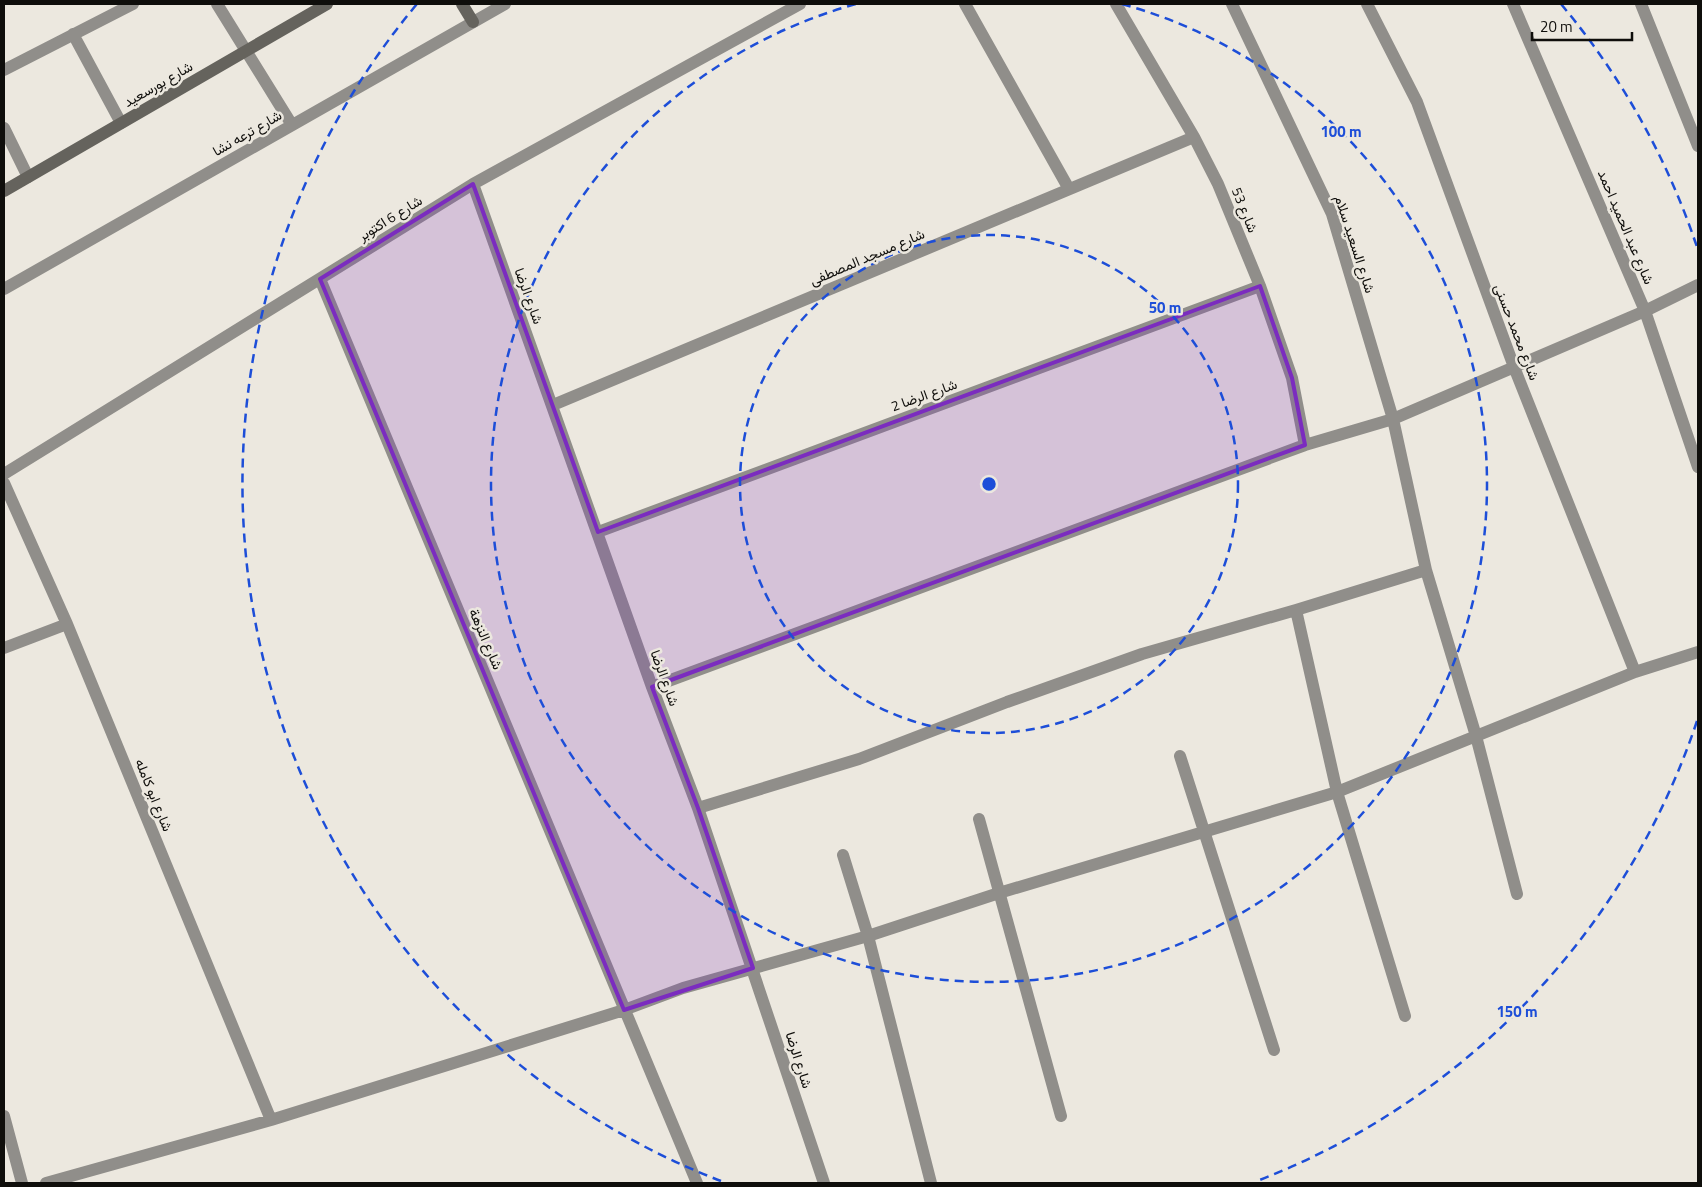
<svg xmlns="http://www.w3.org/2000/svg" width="1702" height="1187" font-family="'Titillium Web',Vazirmatn,sans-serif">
<rect width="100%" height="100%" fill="#ece8df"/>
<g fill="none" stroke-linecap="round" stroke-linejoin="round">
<path stroke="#908e8a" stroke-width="12" d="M217 4 292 125
M965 4 1069 189
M1116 4 1194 137 1218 184 1260 286 1292 378 1305 445
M1232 4 1332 214 1393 419 1426 570 1476 736 1517 894
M1367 4 1417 102 1514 367 1635 672
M1513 4 1645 311 1698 467
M1641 4 1698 146
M73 34 121 123
M4 70 133 4
M4 128 28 177
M473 184 652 687 698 808 824 1183
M320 279 697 1183
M4 289 505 4
M553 405 1194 137
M4 474 473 184 800 4
M4 483 67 624 271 1120
M598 532 1260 286
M1296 610 1337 792 1405 1016
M4 648 67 624
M652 687 1305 445 1393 419 1645 311 1698 285
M1180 756 1274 1050
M698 808 859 759 1007 702 1142 654 1296 610 1426 570
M979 819 1061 1116
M843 855 868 936 931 1183
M4 1116 22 1183
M46 1183 271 1120 624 1010 683 988 868 936 999 893 1337 792 1635 672 1698 652"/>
<path stroke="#65635d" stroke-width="12" d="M462 4 473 22
M4 191 327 4"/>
</g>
<path fill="#7b2cbf" fill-opacity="0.2" stroke="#7b2cbf" stroke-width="4" stroke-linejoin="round" d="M473 184 598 532 1260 286 1292 378 1305 445 652 687 698 808 753 968 624 1010 320 279Z"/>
<g fill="none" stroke="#1d4ed8" stroke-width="2.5" stroke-dasharray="9 6">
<circle cx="989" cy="484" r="249"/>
<path d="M1122 4A498 498 0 1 1 856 4"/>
<path d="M1697 721A747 747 0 0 1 1257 1181M721 1181A747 747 0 0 1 417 4M1561 4A747 747 0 0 1 1697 247"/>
</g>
<g text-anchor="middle" stroke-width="5" stroke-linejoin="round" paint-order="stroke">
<g font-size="14" fill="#0f0e0b" stroke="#ece8df">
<text transform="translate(158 84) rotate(-30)" y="5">شارع بورسعيد</text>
<text transform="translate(247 133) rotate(-30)" y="5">شارع ترعه نشا</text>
<text transform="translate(1245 210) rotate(68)" y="5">شارع 53</text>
<text transform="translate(390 218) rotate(-32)" y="5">شارع 6 اكتوبر</text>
<text transform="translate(1626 227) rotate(67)" y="5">شارع عبد الحميد احمد</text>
<text transform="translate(1355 244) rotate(72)" y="5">شارع السعيد سلام</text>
<text transform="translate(867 257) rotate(-23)" y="5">شارع مسجد المصطفى</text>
<text transform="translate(529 296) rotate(70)" y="5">شارع الرضا</text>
<text transform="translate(1517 332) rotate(69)" y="5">شارع محمد حسنى</text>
<text transform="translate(924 395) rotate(-20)" y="5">شارع الرضا 2</text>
<text transform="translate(486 639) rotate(67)" y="5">شارع النزهة</text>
<text transform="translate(665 678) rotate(70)" y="5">شارع الرضا</text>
<text transform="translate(154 795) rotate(68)" y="5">شارع ابو كامله</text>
<text transform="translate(799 1060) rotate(72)" y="5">شارع الرضا</text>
</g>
</g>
<circle cx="989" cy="484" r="8" fill="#1d4ed8" stroke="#ece8df" stroke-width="2.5"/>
<g font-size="15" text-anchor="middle" font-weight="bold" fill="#1d4ed8" stroke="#ece8df" stroke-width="5" stroke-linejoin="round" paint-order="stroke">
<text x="1341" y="137">100 m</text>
<text x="1165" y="313">50 m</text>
<text x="1517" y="1017">150 m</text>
</g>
<rect width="1702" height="1187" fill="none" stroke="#0f0e0b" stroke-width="10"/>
<path d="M1532 32v8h100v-8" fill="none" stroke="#0f0e0b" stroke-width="2.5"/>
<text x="1540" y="32" font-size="15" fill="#0f0e0b" stroke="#ece8df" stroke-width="4" paint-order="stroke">20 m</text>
</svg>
